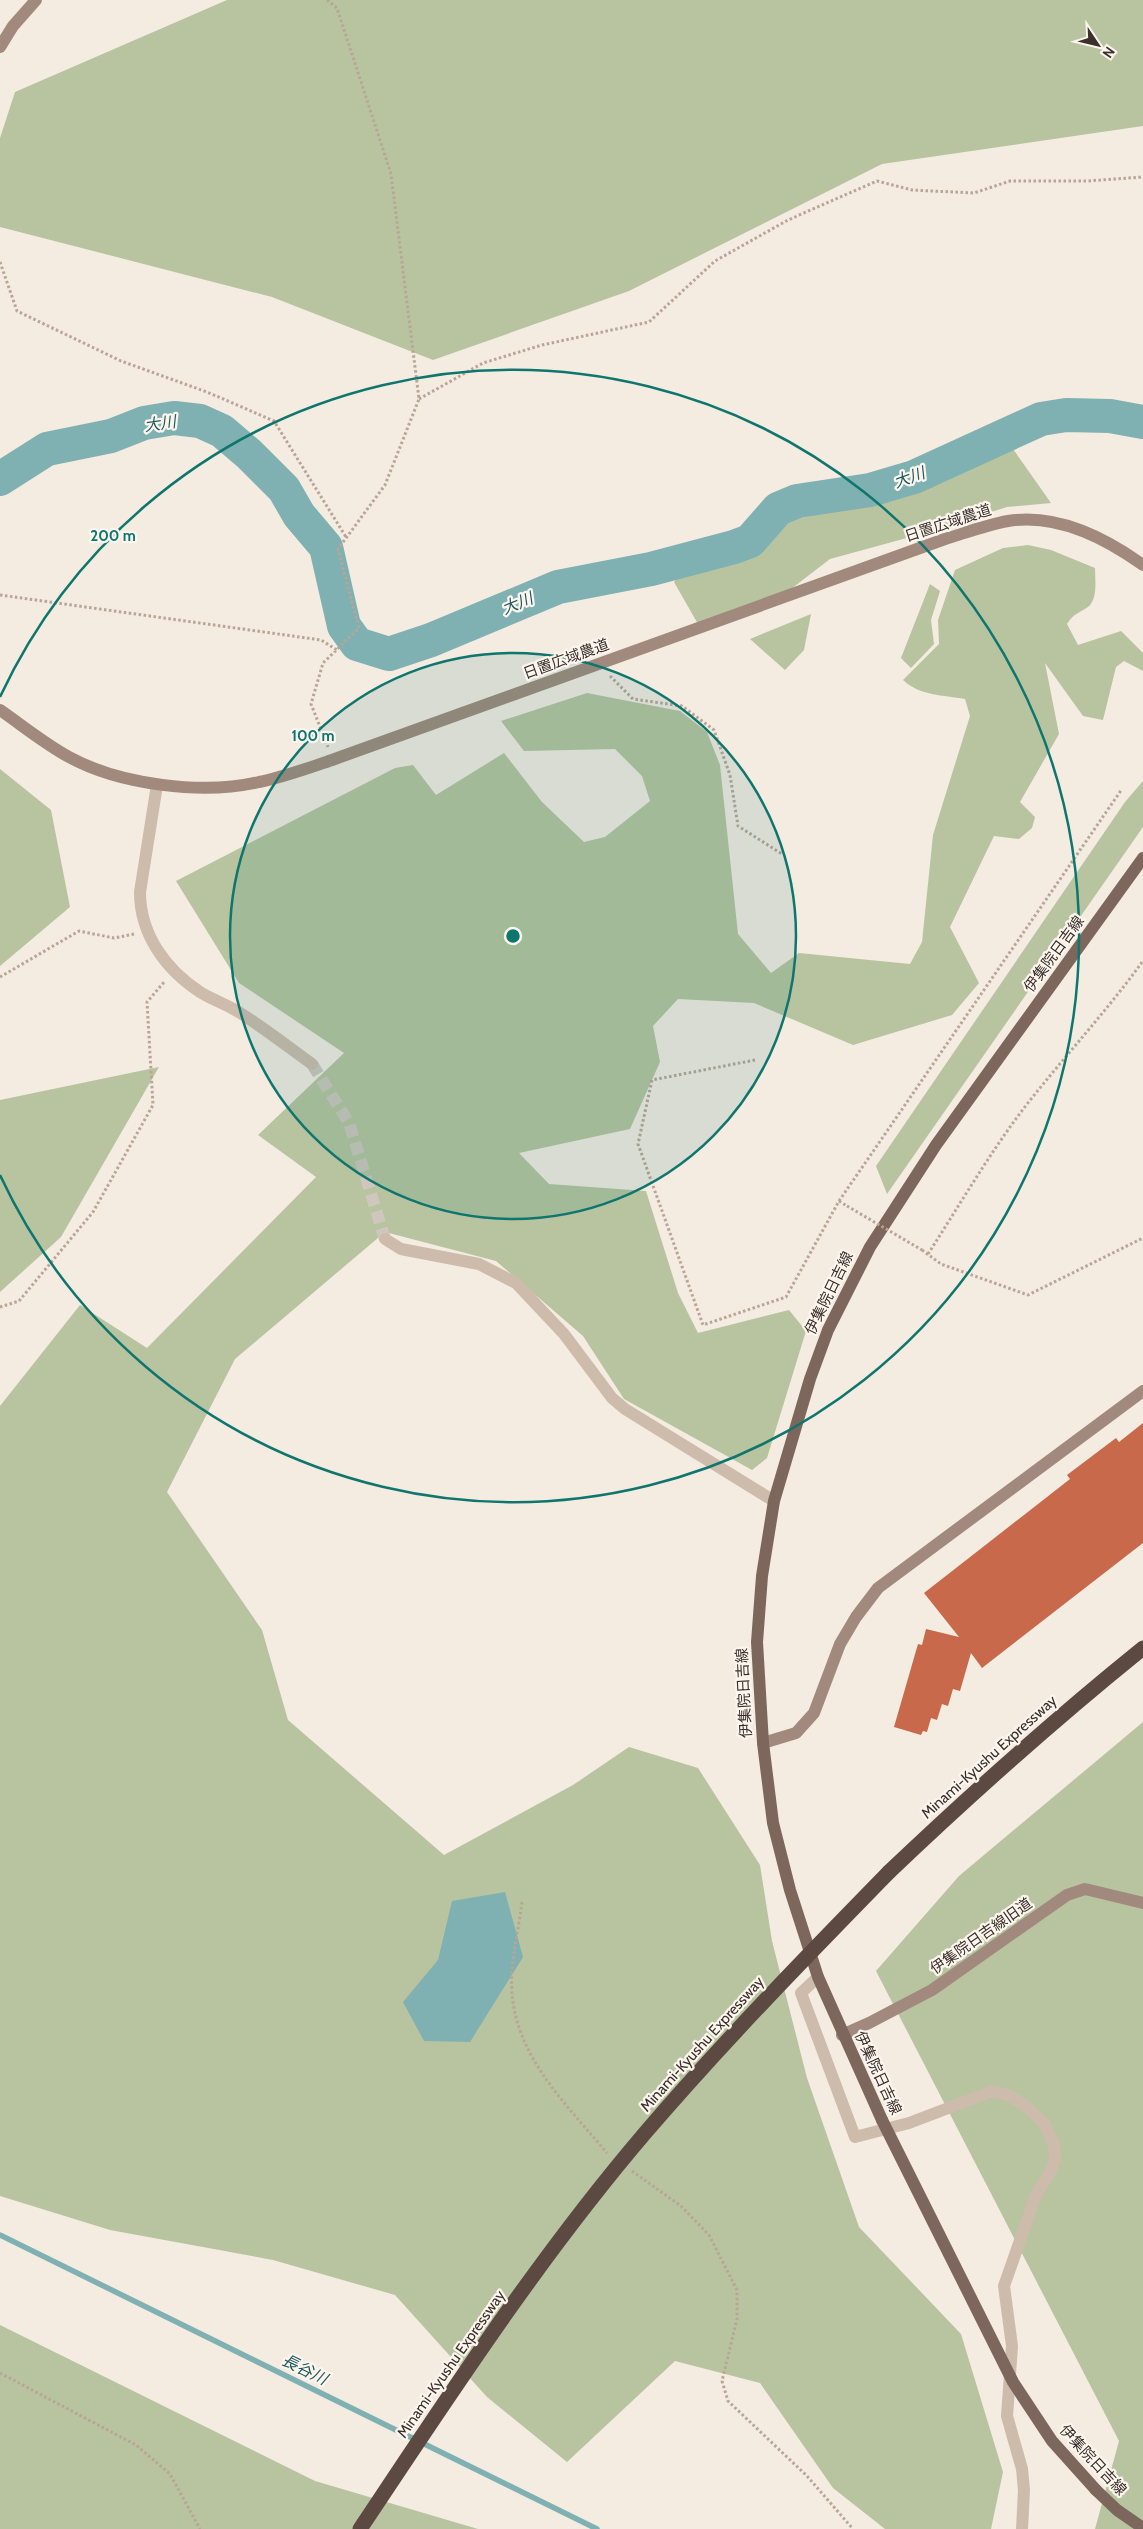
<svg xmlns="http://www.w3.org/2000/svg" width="1143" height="2529" font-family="Cabin,'Noto Sans JP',sans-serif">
<rect width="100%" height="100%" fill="#f4ebe1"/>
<path fill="#b8c4a0" d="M227 0H1143V126L882 164 629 291 433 360 272 297 0 227V138L15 92Z
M1011 446 1051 503 1007 507 925 533 830 559 774 602 698 624 674 582 681 573 765 543 805 507 926 483Z
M1028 545 1051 550 1095 568C1095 580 1098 599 1088 607 1079 613 1073 614 1067 624L1078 645 1121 631 1143 653V671L1124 661 1116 667 1103 720 1083 716 1045 663 1059 734 1020 802 1035 817 1032 828 1019 839 994 836 950 927 979 983 952 1015 853 1045 754 1003 678 999 653 1026 660 1062 630 1129 519 1153 549 1184 646 1191 678 1293 698 1333 789 1310 806 1331 767 1458 752 1470 624 1399 583 1336 496 1261 385 1232 235 1359 167 1492 262 1630 288 1720 444 1855 573 1785 629 1747 698 1768 760 1865 772 1941 807 2078 859 2227 961 2334 1003 2472 991 2529H885L833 2488 760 2383 675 2361 567 2462 487 2397 395 2295 273 2260 110 2230 0 2196V1406L80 1305 147 1348 316 1177 258 1135 344 1053 239 983 176 881 395 768 413 765 436 795 504 753 542 802 584 842 605 837 650 801 642 776 615 749 524 751 501 721 587 693 680 711 707 732 720 765 738 934 771 973 799 953 910 964 922 942 933 835 970 716 965 699C943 695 920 696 903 680L939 644 938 620 955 570 1003 548Z
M930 584 940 591 931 620 934 644 911 668 901 658Z
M811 614 804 650 785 670 750 639Z
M0 769 51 810 70 907 0 966Z
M1143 781V827L887 1194 876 1166 1125 802Z
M159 1067 61 1237 0 1292V1100Z
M1143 1722V2529H1095L1119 2441 876 1971 959 1876Z
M0 2325 315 2481 478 2529H0Z"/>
<path fill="#7fb0b2" d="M505 1892 523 1957 470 2042 424 2041 403 2002 438 1960 452 1901Z"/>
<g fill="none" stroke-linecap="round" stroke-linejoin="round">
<path stroke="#7fb0b2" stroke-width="5.5" d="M0 2235 597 2529"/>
<path stroke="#7fb0b2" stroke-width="34" d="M0 479 47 449 111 436 144 423 174 418 200 421 222 431 249 454 284 489 299 515 326 547 344 626 357 644 389 654 431 640 558 587 651 569 734 547 750 541 778 509 797 501 870 490 914 477 1041 419 1066 415 1110 416 1143 422"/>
</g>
<path fill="#c8694b" d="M1143 1423V1543L982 1668 971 1653 960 1691 953 1689 948 1706 942 1704 937 1720 931 1718 927 1732 923 1731 921 1735 894 1727 918 1644 922 1645 926 1629 959 1637 924 1593 1070 1479 1067 1475 1116 1438 1119 1442Z"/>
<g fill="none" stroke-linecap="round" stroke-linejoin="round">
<path stroke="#cfc6bd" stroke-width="12" stroke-dasharray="12 6" stroke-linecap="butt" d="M312 1064 349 1123 385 1239"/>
<path stroke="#b9a596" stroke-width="3" stroke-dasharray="2.5 2.5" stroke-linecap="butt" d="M327 0 337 8 391 174 419 399 385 485 338 549 359 628 323 663 311 704 328 747
M0 262 17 311 121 361 207 392 274 421 346 537
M419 399 483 363 542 345 649 322 715 261 788 220 877 181 912 190 974 193 1010 181H1087L1143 177
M0 595 321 640 337 650
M610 676 633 699 682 706 714 730 730 775 738 826 782 854
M0 977 79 931 114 938 134 934
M755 1060 652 1080 638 1144 703 1325 786 1297 839 1201 1122 789
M839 1201 847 1206
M922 1250 941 1264 1028 1295 1143 1238
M928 1254C959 1206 989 1154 1024 1108 1063 1058 1106 1012 1143 961
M0 1307 19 1301 93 1212 153 1105 147 1002 165 981
M522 1902C519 1925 514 1948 512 1971 506 2048 562 2099 607 2153
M632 2171 681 2206 709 2235 737 2290V2319L722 2381 728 2401 807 2476 853 2529
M0 2373 136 2445 170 2474 200 2529"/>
<path stroke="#cdbbac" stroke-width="12" d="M157 785 140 892C140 934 165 969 200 992 211 999 225 1004 237 1011 263 1027 287 1046 312 1064
M385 1239 401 1249 479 1264 516 1283 564 1334 612 1398 625 1409 774 1501
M818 1977 801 1993 855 2137 909 2123 993 2091 1010 2096 1024 2105 1043 2122 1054 2144 1055 2158 1051 2171 1036 2195 1004 2286 1012 2346 1007 2416 1022 2469 1024 2490 1022 2529"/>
<path stroke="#a18a7d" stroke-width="12" d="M0 47 13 26 36 0
M0 710C23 726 45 744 69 757 120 785 203 795 259 782 284 777 308 768 332 760L945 539C965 533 986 525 1008 521 1057 513 1104 537 1143 565
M763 1743 796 1733 814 1713 840 1644 856 1617 878 1588 1143 1391
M842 2035 869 2023 932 1990 1067 1895 1085 1889 1143 1903"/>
<path stroke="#7d675c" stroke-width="12" d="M882 2120 818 1977 790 1890 773 1823 763 1743 757 1642 762 1576 774 1501 810 1379 828 1330 870 1247 936 1145 1143 858
M1096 2490 1117 2510 1143 2528"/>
<path stroke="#5c4a42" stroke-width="15" d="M889 1872C971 1794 1055 1719 1143 1648"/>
<path stroke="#b9a596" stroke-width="3" stroke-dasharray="2.5 2.5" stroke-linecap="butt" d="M847 1206 922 1250"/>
<path stroke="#7d675c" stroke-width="12" d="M882 2120 1013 2382 1052 2441 1096 2490"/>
<path stroke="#5c4a42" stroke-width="15" d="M360 2529C450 2394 540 2256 645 2133 723 2042 806 1957 889 1872"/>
</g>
<circle cx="513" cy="936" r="283" fill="#0f766e" fill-opacity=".12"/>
<g fill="none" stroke="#0f766e" stroke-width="2.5">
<circle cx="513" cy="936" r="283"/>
<path d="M0 697A566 566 0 1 1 0 1175"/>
</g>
<g text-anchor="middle" stroke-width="4.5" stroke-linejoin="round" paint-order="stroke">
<g font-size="15" fill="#3b302b" stroke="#fbf5ee">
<text transform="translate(948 523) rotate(-18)" y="5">日置広域農道</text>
<text transform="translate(566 659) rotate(-20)" y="5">日置広域農道</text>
<text transform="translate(1054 954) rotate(-54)" y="5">伊集院日吉線</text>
<text transform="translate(829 1293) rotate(-64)" y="5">伊集院日吉線</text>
<text transform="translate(744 1693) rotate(-93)" y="5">伊集院日吉線</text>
<text transform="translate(989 1757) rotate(-42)" y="5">Minami-Kyushu Expressway</text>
<text transform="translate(981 1936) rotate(-35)" y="5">伊集院日吉線旧道</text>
<text transform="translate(702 2044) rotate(-48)" y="5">Minami-Kyushu Expressway</text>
<text transform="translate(878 2073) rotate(65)" y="5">伊集院日吉線</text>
<text transform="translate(451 2364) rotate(-55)" y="5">Minami-Kyushu Expressway</text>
<text transform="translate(1093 2460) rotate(47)" y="5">伊集院日吉線</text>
</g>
<g font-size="16" font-style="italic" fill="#1f5a5e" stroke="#fbf5ee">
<text transform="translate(160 423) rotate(-8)" y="6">大川</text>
<text transform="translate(909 477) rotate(-20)" y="6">大川</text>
<text transform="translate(517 603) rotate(-22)" y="6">大川</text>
<text transform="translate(305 2369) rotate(26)" y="6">長谷川</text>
</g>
</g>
<circle cx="513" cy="936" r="8" fill="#0f766e" stroke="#fbf5ee" stroke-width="2.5"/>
<g font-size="15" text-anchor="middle" font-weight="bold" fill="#0f766e" stroke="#fbf5ee" stroke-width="4.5" stroke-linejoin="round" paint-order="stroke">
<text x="113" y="541">200 m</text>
<text x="313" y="741">100 m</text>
</g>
<g transform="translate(1098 45) rotate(125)" stroke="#fbf5ee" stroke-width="4" paint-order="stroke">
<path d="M0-4L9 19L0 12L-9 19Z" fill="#3b302b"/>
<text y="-8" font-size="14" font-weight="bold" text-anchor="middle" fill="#3b302b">N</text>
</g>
</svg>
